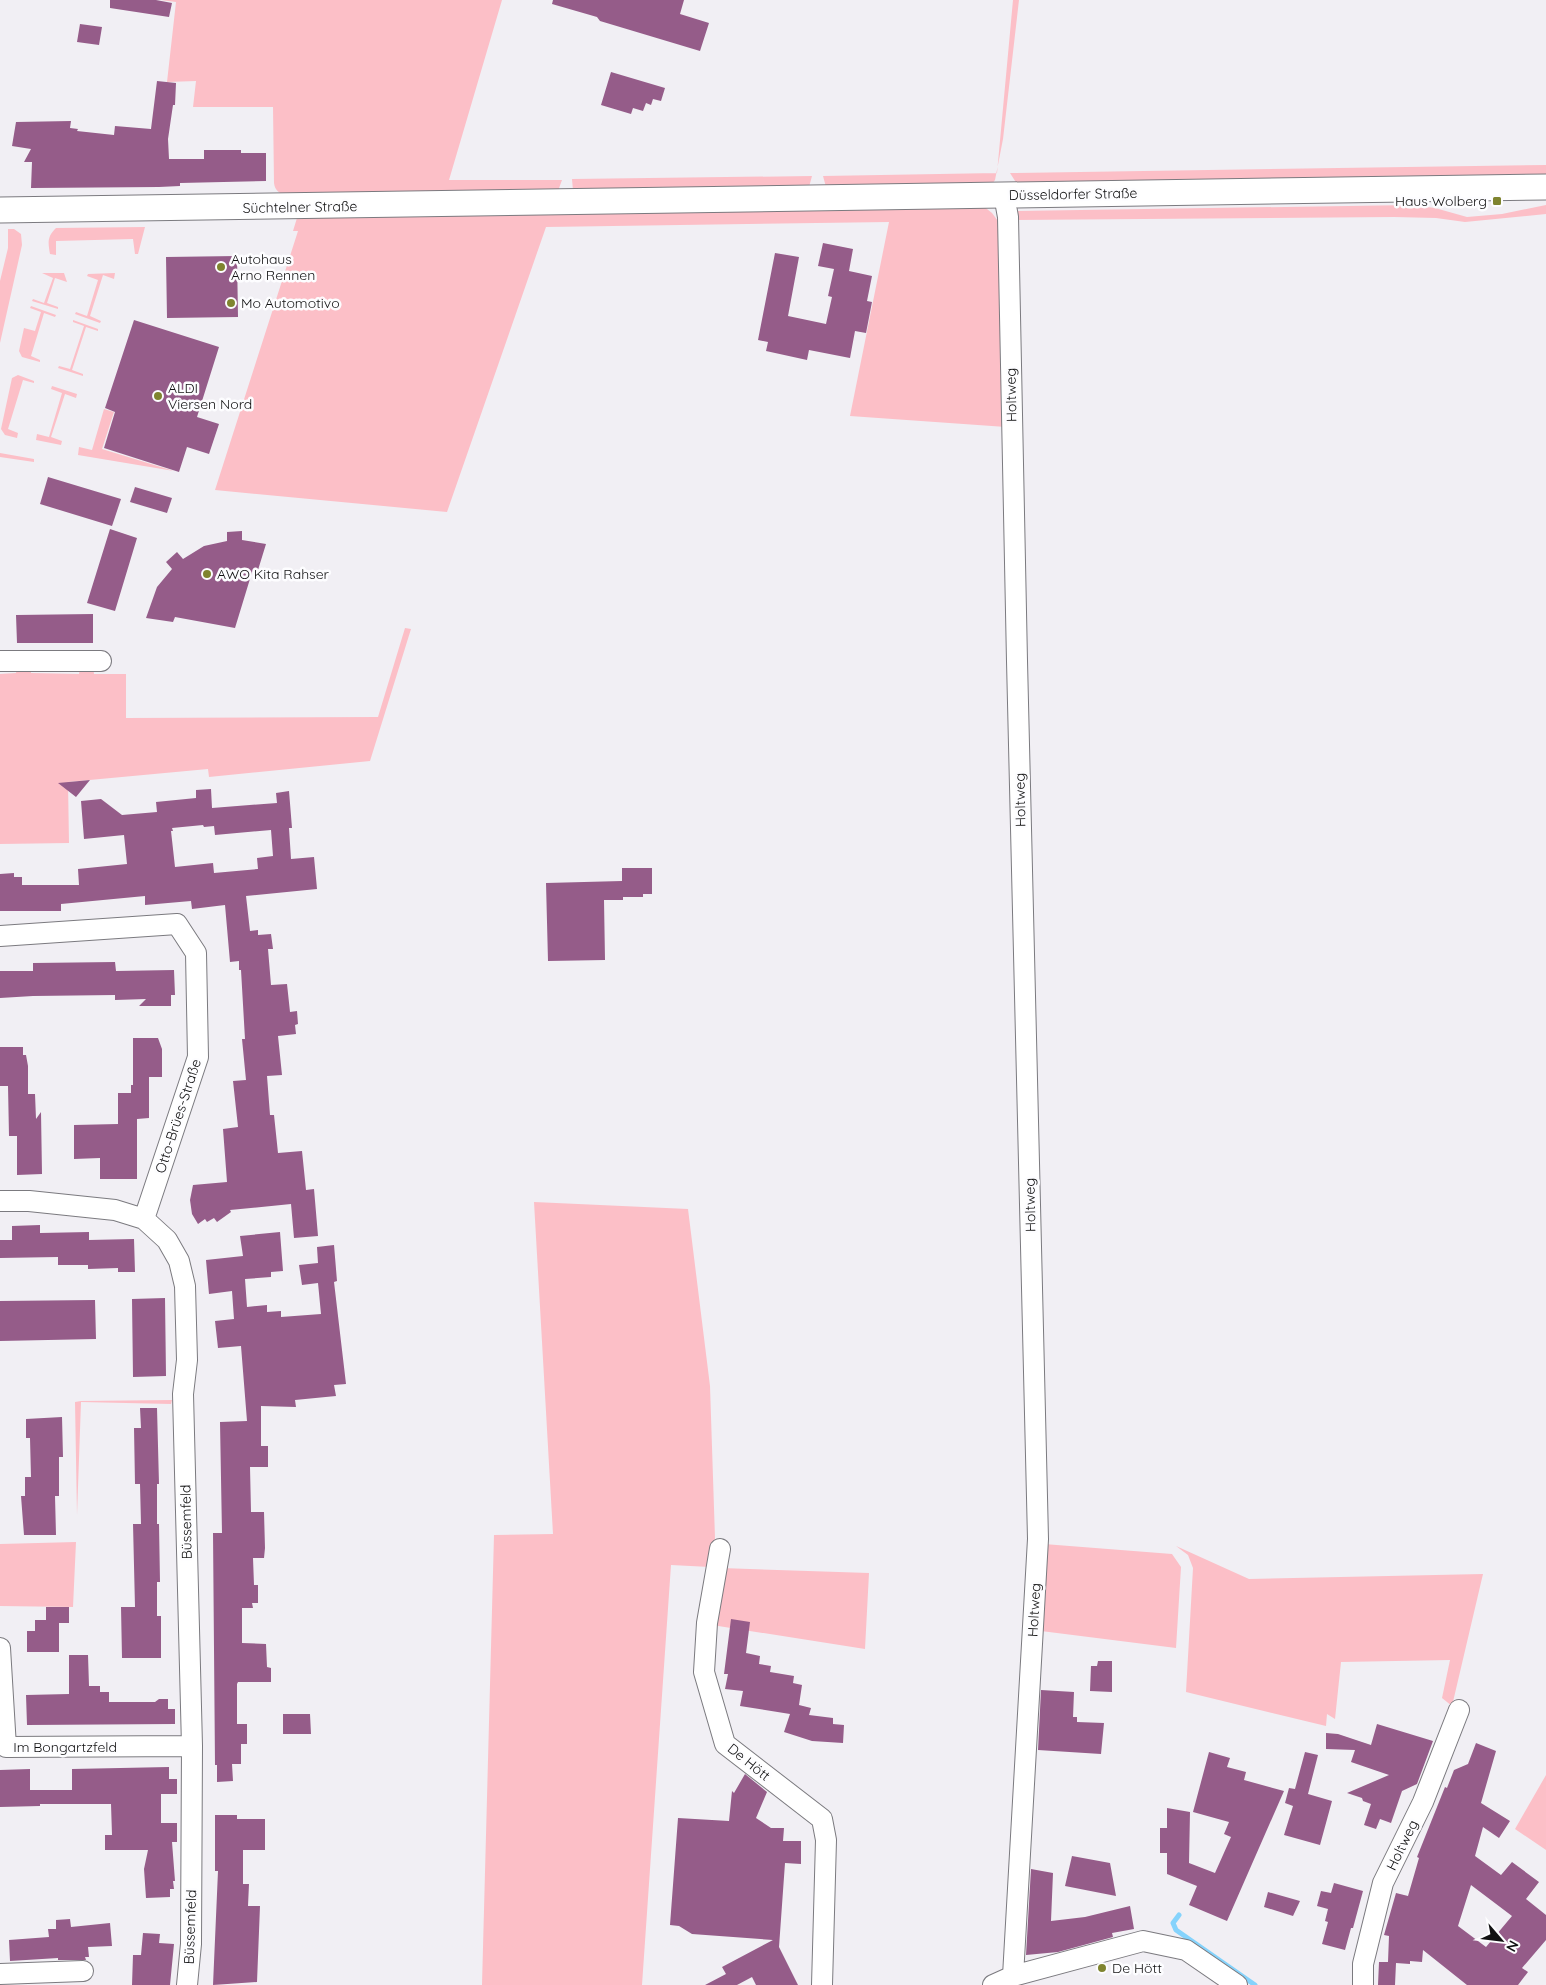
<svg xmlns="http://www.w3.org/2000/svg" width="1546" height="1985" font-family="Quicksand,sans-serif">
<rect width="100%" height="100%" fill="#f1eff4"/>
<path fill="#fcbfc7" d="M161 0H502L449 180H562L558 191 284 195C278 192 275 190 274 183L273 107H193L196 81 167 82 176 2Z
M1013 0H1019L1003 139 995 180 992 184 826 187 823 176 997 173Z
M1546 165V176L1017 184 1010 173Z
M812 176 809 187 573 191 572 179Z
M982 205 992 213 998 221V260L1005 267 1006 427 850 416 889 222 546 227 447 512 215 490 298 231H293L297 218 309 215Z
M1411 205 1435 208 1467 217 1502 214 1546 205V214L1465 222 1436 218 1394 217 1015 220 1017 211Z
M145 227 138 254H135L133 239 56 241V255L50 254C48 242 47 237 56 228Z
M8 229H14L21 234 22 245 0 343V281L8 248Z
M42 273H64L67 282 55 278 47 303 58 307V309L32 301 33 299 44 303 53 278Z
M115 273 114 279 103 275 90 316 101 321 100 323 75 314 76 312 87 316 98 280 87 276 88 274Z
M31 306 56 315 55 317 44 313 31 356 40 360V362L22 357 19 351 24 328 35 331 41 312 30 308Z
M73 320 98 329V331L86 327 72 370 83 374V376L58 368 59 366 70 369 84 326 73 322Z
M18 375 34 381V383L23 380 8 429 18 433 17 438 5 435 1 429 12 378Z
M52 386 77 394 76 398 65 394 51 437 62 441 61 445 36 440 37 434 49 437 62 393 51 389Z
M104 409 114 412 102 449 174 471 78 455 79 447 92 450Z
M0 453 34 459V462L0 457Z
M405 628 411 629 370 761 209 777 208 769 68 782 69 843 0 844V674L16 673 17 668H31V673L79 674 80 667 93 666 94 674H126V718L378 717Z
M534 1202 688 1209 710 1386 715 1538 710 1567 671 1565 642 1985H482L494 1535 553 1534Z
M172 1400 171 1404 81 1402 77 1515 75 1402 81 1401Z
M76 1542 73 1607 0 1606V1544Z
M1044 1544 1172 1554 1181 1567 1176 1648 1041 1631Z
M1176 1546 1249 1579 1483 1574 1452 1706 1442 1698 1450 1660 1341 1662 1335 1719 1327 1714 1326 1726 1186 1692 1193 1568 1188 1555Z
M721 1568 869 1573 865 1649 712 1625Z
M1546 1775V1850L1515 1829Z"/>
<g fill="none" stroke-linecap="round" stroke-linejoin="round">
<path stroke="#85d3fc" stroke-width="5" d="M1179 1915 1173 1923 1176 1930 1255 1985"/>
</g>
<path fill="#955c89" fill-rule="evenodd" d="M110 0H156L172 3 169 17 110 8Z
M553 0H684L680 14 709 23 700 51 600 21 597 17 552 4Z
M80 24 102 27 99 45 77 42Z
M611 72 665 88 661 101 653 99 651 105 646 103 643 111 633 108 631 114 601 105Z
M157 81 176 83 175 105H173L168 139 169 159H204V150H241V153H266V181L180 183V186L159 187 31 188 32 162H24L31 149 12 146 16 122 71 121 70 128 78 129 77 131 114 135 115 126 151 129Z
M823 243 853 249 849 271 872 276 867 301 872 302 866 333 855 331 850 358 809 350 807 360 766 351 768 342 758 340 775 253 799 257 788 316 826 324 832 297 828 296 834 269 818 266Z
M237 256 238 317 167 318 166 257Z
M134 320 219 347 197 417 219 424 209 454 187 447 179 472 104 448 115 412 105 408Z
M48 477 121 499 112 526 40 504Z
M135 487 172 498 167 513 130 502Z
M110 529 137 538 115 611 87 603Z
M242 531V540L266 544 258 570 253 569 235 628 175 617 173 622 146 618 157 587 172 569 166 562 177 552 183 559 204 546 227 541V532Z
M93 614V643H17L16 615Z
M90 780 76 797 58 783Z
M211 789 212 808 277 803 276 793 289 791 292 828H289L291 859 314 857 317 889 246 896 250 931 258 930V935L271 934 273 949H268L271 985 287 984 290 1012 297 1011 298 1024 295 1025 296 1034 278 1036 282 1075 267 1076 270 1115H274L278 1153 302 1151 306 1190 314 1189 318 1236 294 1238 291 1204 230 1210 231 1212 217 1222 214 1218 207 1222 205 1219 198 1224 192 1214 190 1200 193 1185 227 1182 223 1129 238 1127 233 1081 246 1080 242 1039H245L241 970H239V961L230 962 225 905 192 909 191 901 145 905V896L61 904V911H0V874L14 873V877H22V885H79L78 869 127 864 124 835 84 839 81 801 101 799 122 815 157 812 156 802 196 798V790ZM203 825 204 827 214 826 215 835 271 830 273 856 257 858 258 869 214 873 213 863 175 867 171 831H173L172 828Z
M622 868H652V894H643V897H623V900H604L605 960 548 961 546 883 622 881Z
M115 962 116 971 174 970 175 995H171V1006H139L146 999 115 1000V995L33 996 0 998V971H33V963Z
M133 1038H158L162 1049V1077H149V1118L137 1119V1179H100V1158L74 1159V1125L118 1124V1093H131V1085H133Z
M0 1047H23V1055H26L28 1066V1094H35L36 1119 41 1112 42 1174 17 1175V1136H9L8 1086H0Z
M40 1225V1233L89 1232V1240L134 1239 135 1272H118V1268L88 1269V1265H58V1257L0 1258V1240H12V1226Z
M280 1232 283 1271 271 1272V1277L245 1279 247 1307 267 1305V1312L281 1311V1317L321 1314 318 1283 302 1285 299 1265 318 1263 317 1247 334 1245 337 1281 334 1282 346 1384 334 1385 336 1396 295 1400 296 1407 261 1406V1446H268V1467H250L251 1512H264L265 1548 264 1558H253L254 1585H258V1603H252L253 1608H242V1643L266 1644 267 1667 271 1668V1682H238L237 1684V1724H247V1744H241V1764H232L233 1781 217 1782V1765H215L213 1533H222L220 1422 247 1421 241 1346 218 1348 215 1321 234 1319 232 1291 209 1294 206 1260 243 1256 240 1236Z
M165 1298 166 1376 133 1377 132 1299Z
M95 1300 96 1339 0 1341V1301Z
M140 1408H157L159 1484H157V1524H159L160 1582H157V1616H161V1658H122L121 1607H135L133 1524H141L140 1484H135L134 1428H141Z
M62 1417 63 1457H59V1496H55L56 1535H24L21 1496H25V1477H31L30 1438H26V1419Z
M46 1607H69V1623H59V1652H27V1631H35V1620H46Z
M731 1619 750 1622 746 1653 760 1656 759 1664 771 1666 770 1672 794 1676 793 1683 802 1685 799 1705 811 1708 809 1715 833 1718V1724L844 1725 843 1743 812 1741 784 1732 790 1714 740 1706 743 1691 725 1689 728 1674H724Z
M69 1655H88L89 1686H100V1692H109V1702H155L159 1699H168V1709H175V1724L27 1725 26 1695 69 1694Z
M1098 1661H1112V1692L1090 1691 1091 1666H1097Z
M1041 1690 1074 1692 1073 1717H1077V1722L1104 1723 1101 1754 1038 1750Z
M283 1714H310L311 1734H283Z
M1377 1724 1433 1741 1417 1784 1402 1791 1391 1823 1380 1819 1376 1829 1364 1825 1371 1804 1363 1801 1362 1798 1347 1793 1389 1775 1351 1762 1355 1750 1326 1749V1733L1338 1734 1371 1745Z
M1476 1743 1496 1751 1481 1803 1510 1821 1499 1838 1483 1827 1475 1856 1501 1875 1512 1862 1539 1882 1526 1899 1546 1915V1940L1522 1968 1528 1972 1518 1985H1467L1423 1950 1422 1962 1410 1961V1964L1396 1963 1395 1985H1378L1379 1962H1388L1389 1936 1384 1935 1396 1893 1408 1896 1419 1858 1417 1857 1445 1787 1447 1788 1454 1770 1468 1764ZM1471 1885 1512 1916 1486 1947 1458 1926Z
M1209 1752 1230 1758 1227 1767 1246 1772 1244 1780 1284 1791 1227 1921 1189 1905 1197 1886 1167 1874V1853H1160V1828H1167V1808L1190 1812 1189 1863 1215 1873 1231 1837 1224 1834 1229 1822 1193 1812Z
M1305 1752 1318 1755 1308 1794 1332 1801 1320 1845 1284 1835 1293 1806 1285 1803 1289 1788 1295 1789Z
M169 1767V1779H177V1794H161V1823H177V1842H172L175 1881H173L174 1889H170V1897L146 1898 144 1869 148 1850H105V1835H112L111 1804H40V1806L0 1807V1770L30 1769V1790H72V1769Z
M745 1774 767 1792 756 1818 771 1828H784L783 1841H801V1864L785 1863 779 1947 798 1985H756L752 1977 737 1985H705L726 1974 722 1967 773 1940 692 1934 679 1926 670 1925 678 1818 729 1821 732 1791 734 1793Z
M215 1815H237V1819H265V1850H243V1884H249L248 1906H260L257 1982 213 1985 218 1871H215Z
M1072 1856 1110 1863 1116 1896 1065 1886Z
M1031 1869 1053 1873 1051 1921 1085 1917 1130 1906 1134 1929 1112 1933 1113 1937 1058 1952 1026 1955Z
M1334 1883 1363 1891 1353 1928H1351L1345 1950 1322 1944 1328 1922 1325 1921 1328 1909 1317 1906 1321 1891 1331 1893Z
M1268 1892 1300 1901 1293 1916 1264 1907Z
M70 1919 71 1927 110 1923 112 1946 88 1947 89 1957H85L86 1960H58V1958L10 1961 9 1940 49 1937 48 1929H56V1920Z
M143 1933 160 1934 159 1943 174 1944 170 1985H132L133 1955H141Z"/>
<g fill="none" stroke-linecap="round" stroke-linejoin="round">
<defs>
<path id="minor" d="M1004 195 1008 217 1017 661 1038 1539 1013 1976
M0 661H101
M0 936 177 924 196 953 198 1057 144 1219
M0 1201H29L115 1210 144 1219 167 1240 179 1261 185 1286 187 1360 183 1394 192 1746 191 1944 187 1985
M720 1549 707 1623 704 1672 725 1744 822 1819 826 1840 822 1985
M0 1648 6 1747 192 1746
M0 1974 83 1971
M993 1985 1013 1976 1143 1941 1186 1950 1237 1985
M1363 1985V1964L1383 1883 1423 1802 1459 1710"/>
<path id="major" d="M0 210 1546 187"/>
</defs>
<use href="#minor" stroke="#7b7a7f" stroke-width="22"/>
<use href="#major" stroke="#7b7a7f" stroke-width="27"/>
<use href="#minor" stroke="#fff" stroke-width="20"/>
<use href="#major" stroke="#fff" stroke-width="25"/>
</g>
<g fill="#7f842f" stroke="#fdfdff" stroke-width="2">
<rect x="1492" y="196" width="10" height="10" rx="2.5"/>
<circle cx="221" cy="267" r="5"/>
<circle cx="231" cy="303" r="5"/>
<circle cx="158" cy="396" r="5"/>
<circle cx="207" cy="574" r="5"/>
<circle cx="1102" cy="1968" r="5"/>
</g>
<g text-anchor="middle" stroke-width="5" stroke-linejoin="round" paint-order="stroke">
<g font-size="14" fill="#121213" stroke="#fdfdff">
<text transform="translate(1073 194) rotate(-1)" y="5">Düsseldorfer Straße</text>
<text transform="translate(300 207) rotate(-1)" y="5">Süchtelner Straße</text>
<text transform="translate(1011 395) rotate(-91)" y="5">Holtweg</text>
<text transform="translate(1020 800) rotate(-91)" y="5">Holtweg</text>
<text transform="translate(178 1116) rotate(-72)" y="5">Otto-Brües-Straße</text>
<text transform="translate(1030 1205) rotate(-91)" y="5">Holtweg</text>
<text transform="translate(186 1522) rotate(-91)" y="5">Büssemfeld</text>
<text transform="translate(1034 1610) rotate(-87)" y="5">Holtweg</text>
<text x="65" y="1752">Im Bongartzfeld</text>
<text transform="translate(749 1762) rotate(39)" y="5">De Hött</text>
<text transform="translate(1402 1845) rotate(-64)" y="5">Holtweg</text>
<text transform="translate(190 1927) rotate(-88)" y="5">Büssemfeld</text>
</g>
<g font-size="14" fill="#121213" stroke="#fdfdff" text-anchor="start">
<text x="1487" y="206" text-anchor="end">Haus Wolberg</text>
<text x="231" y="264">Autohaus<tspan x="231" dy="16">Arno Rennen</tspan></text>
<text x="241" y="308">Mo Automotivo</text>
<text x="168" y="393">ALDI<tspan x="168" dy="16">Viersen Nord</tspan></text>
<text x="217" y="579">AWO Kita Rahser</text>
<text x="1112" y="1973">De Hött</text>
</g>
</g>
<g transform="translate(1501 1940) rotate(118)" stroke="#fdfdff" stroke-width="4" paint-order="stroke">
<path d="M0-4L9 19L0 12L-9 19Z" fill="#121213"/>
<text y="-8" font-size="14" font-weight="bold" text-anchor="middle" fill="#121213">N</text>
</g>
</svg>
